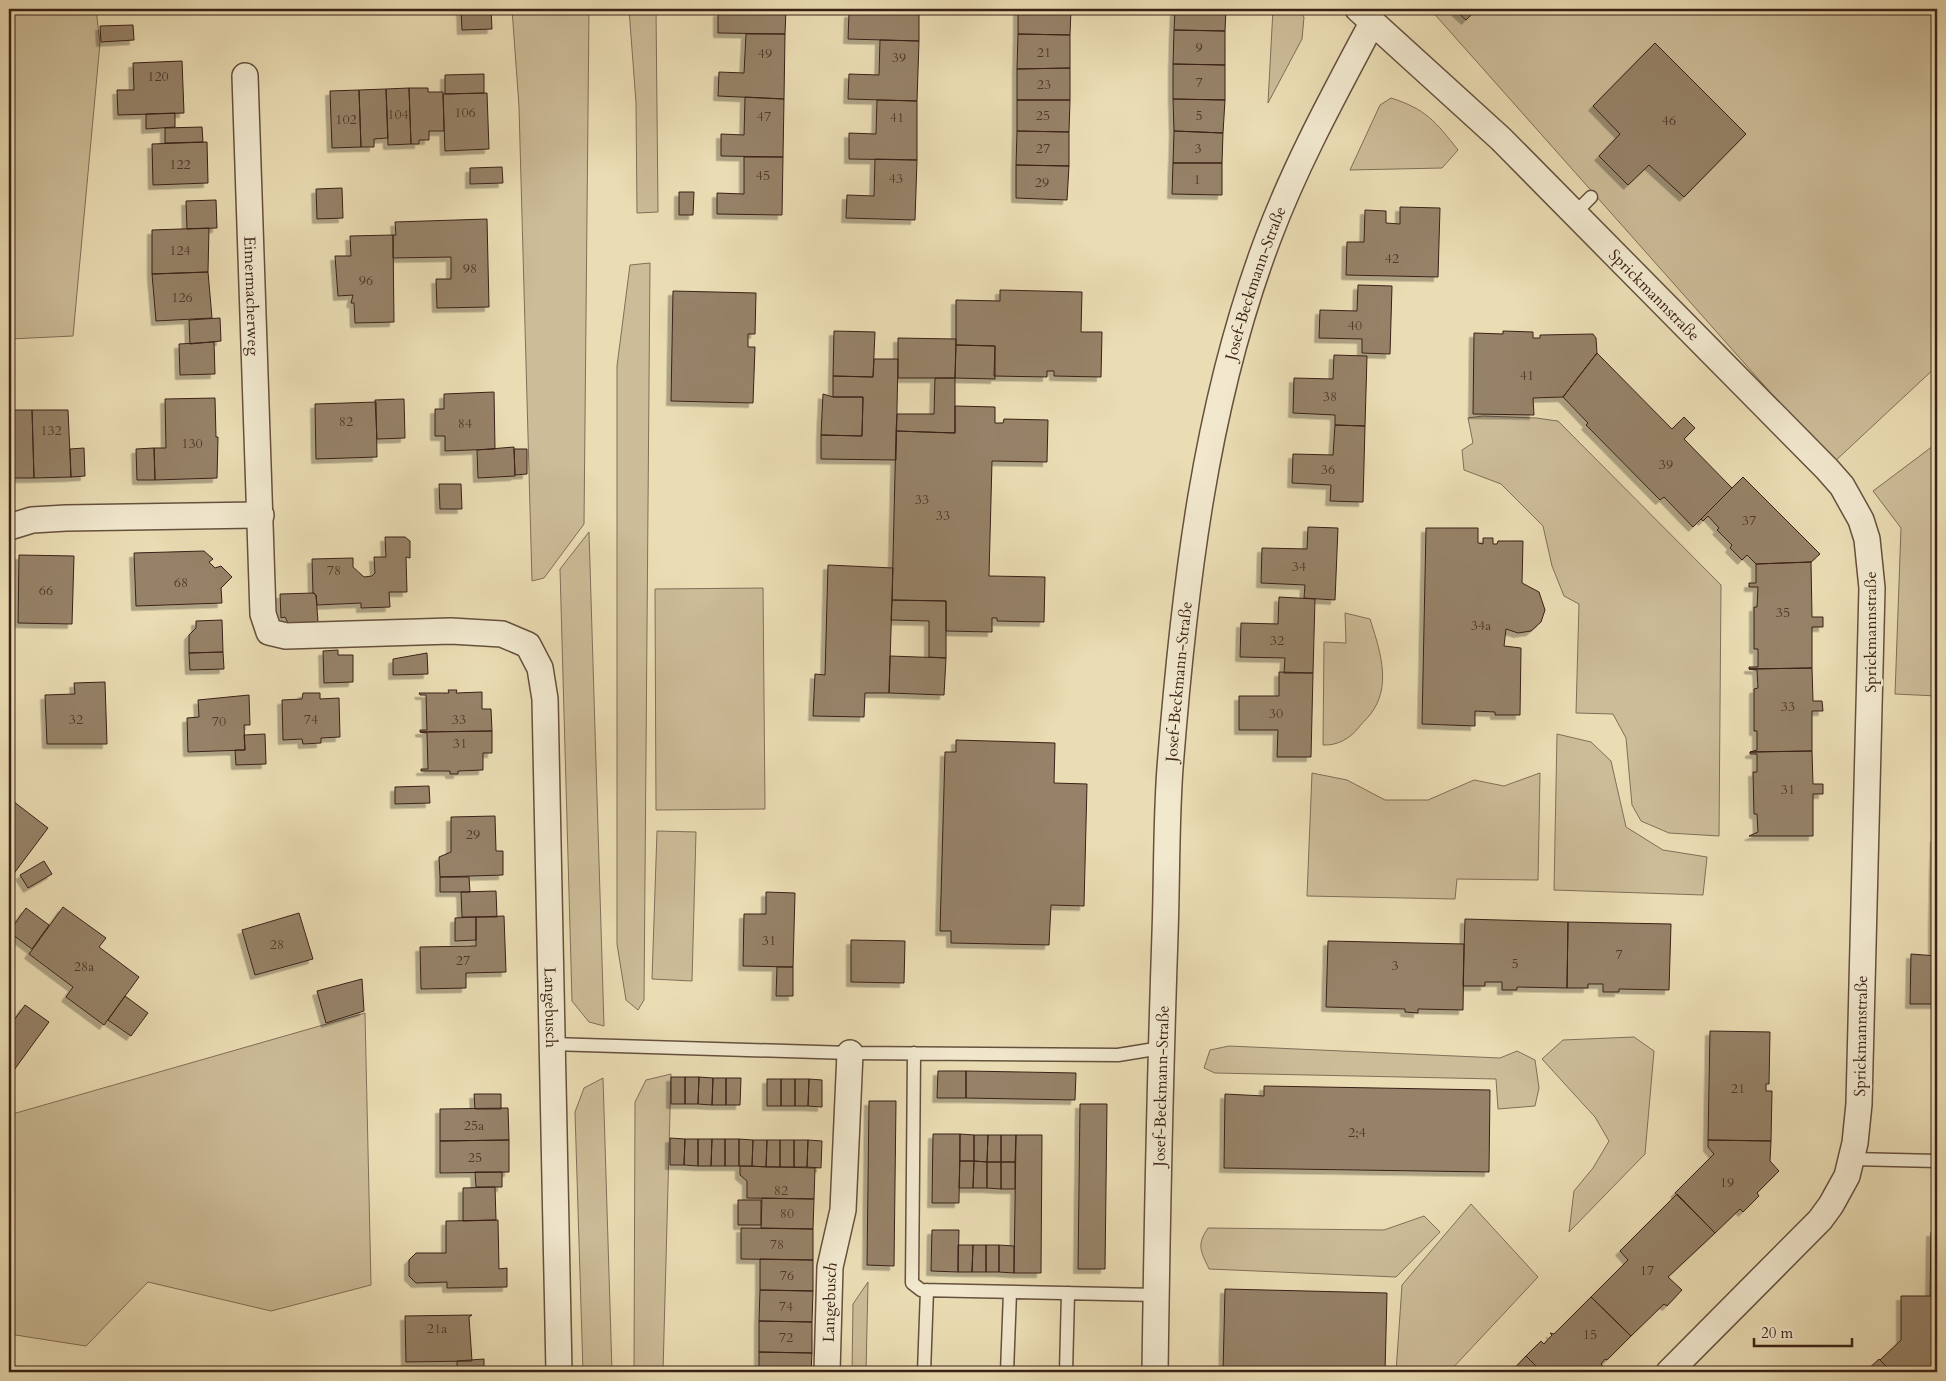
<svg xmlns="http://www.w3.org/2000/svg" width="1946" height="1381" font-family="Cardo,serif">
<defs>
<filter id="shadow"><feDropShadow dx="-4.5" dy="4.5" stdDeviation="0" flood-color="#0004"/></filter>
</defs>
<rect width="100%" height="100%" fill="#eadcb3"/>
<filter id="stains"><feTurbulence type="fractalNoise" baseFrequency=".004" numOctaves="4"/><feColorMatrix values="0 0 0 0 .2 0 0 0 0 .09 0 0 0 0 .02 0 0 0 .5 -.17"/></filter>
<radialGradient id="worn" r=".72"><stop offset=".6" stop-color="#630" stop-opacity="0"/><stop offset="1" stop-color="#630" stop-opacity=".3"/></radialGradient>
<path fill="#ccbc98" stroke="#836e58" d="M9 9H96L100 43 73 336 9 339Z
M512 9H589L584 524 544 578 532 581 519 107Z
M629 9H656L658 212 637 213 636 103Z
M1273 9H1297L1304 17 1302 39 1268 103Z
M1430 9H1937V366L1833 463Z
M1391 98C1426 109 1436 122 1458 150L1442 168 1350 170 1380 105Z
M650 263 644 1000 638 1010 626 1000 617 944V366L630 265Z
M1483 416 1536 418 1558 421 1721 585 1719 836 1669 833 1641 821 1632 805 1626 738 1613 714 1576 713 1579 604 1564 596 1552 566 1543 526 1501 484 1464 470 1462 450 1473 443 1468 418Z
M1937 443V696L1895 694 1901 528 1873 491Z
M589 532 604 1026 589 1022 572 1001 560 569Z
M763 588 765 809 656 810 655 589Z
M1345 613 1370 619C1379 647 1391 682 1374 709 1370 716 1364 721 1359 727 1351 738 1337 746 1323 745L1324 642 1346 643Z
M1557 734 1591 742 1611 761 1626 827 1663 850 1707 857 1703 895 1554 890Z
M1312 773 1347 780 1385 800H1428L1474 780 1504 786 1540 773 1538 880 1457 879 1455 899 1307 896Z
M657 831 696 832 692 981 652 979Z
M365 1013 371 1285 271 1311 148 1282 86 1346 9 1334V1115Z
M1634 1037 1654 1051 1645 1154 1569 1232 1574 1191 1593 1168 1609 1141 1595 1117 1542 1059 1563 1040Z
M1229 1046 1500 1058 1517 1051 1535 1060 1539 1088 1535 1106 1498 1109 1496 1079 1215 1073 1204 1068 1210 1050Z
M671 1074 663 1372H634L635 1102 646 1080Z
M603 1078 612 1372H583L575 1112 584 1088Z
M1471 1204 1538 1277 1449 1372H1396L1402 1285Z
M1424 1216 1440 1232 1396 1277 1209 1269C1201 1251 1196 1246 1208 1228L1384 1230Z
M868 1282 866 1372H852L853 1304Z"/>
<path fill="#968268" stroke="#3a2117" filter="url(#shadow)" d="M461 9H491L492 29 462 30Z
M747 9H786L785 34 718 33V12H747Z
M879 9H919V41L848 39 849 13H879Z
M1018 9H1071L1070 35 1018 34Z
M1175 9H1226L1225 31 1174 30Z
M1458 9H1477L1466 20 1456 11Z
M133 25 134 40 101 42 100 26Z
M1174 30 1225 31V65L1173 64Z
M746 34H785L784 99 718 96 719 72 744 73Z
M1018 34 1070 35V68L1017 69Z
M880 40 919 41 917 101 848 99 849 74 879 75Z
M1655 43 1746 134 1684 197 1649 165 1628 185 1599 156 1620 134 1593 106Z
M182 61 184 113 118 115 117 90H134L133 63Z
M1173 64 1225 65V100L1173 99Z
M1070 68V100H1017V69Z
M484 74V93L445 94V75Z
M409 88 411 144 388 145 386 89Z
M409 88H428V92H443V94L444 131H429V140H419V144H411Z
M386 89 388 138 374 139V147H361L359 90Z
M359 90 361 147 332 148 330 91Z
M487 93 489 149 445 151 443 94Z
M745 97 784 99 783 157 721 156V134L744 135Z
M1173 99 1225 100 1223 133 1174 131Z
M877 100 917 101V160L849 159V133L876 134Z
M1017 100H1070L1069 132 1017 131Z
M175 113V127L146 129V114Z
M202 127 203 142 165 143V128Z
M1017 131 1069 132V166L1016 165Z
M1174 131 1223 133 1222 163H1173Z
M207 142 208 183 153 185 152 144Z
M744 157H783L782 215 717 214V193L744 194Z
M875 159 917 160 915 220 846 218 847 195 874 196Z
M1173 163H1222V195L1172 194Z
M1016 165 1069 166 1067 200 1016 198Z
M502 167 503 183 470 184V168Z
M342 188 343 218 317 219 316 189Z
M679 192H694L693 215H679Z
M216 200 217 228 187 229 186 201Z
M1400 207 1440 208 1438 277 1346 275 1347 242H1364L1365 210 1386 211V223L1400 224Z
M487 219 489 307 437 308 436 279H451V257L393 258V235H396L395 222Z
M209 228 208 272 152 274V230Z
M393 235 394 322 355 323 354 303H351L353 295 338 296 335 256H351L350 236Z
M208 272 212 318 156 321 152 274Z
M1358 285 1392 286 1390 354 1362 353V339L1319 338 1320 310 1357 311Z
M1000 290 1082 292 1081 332H1102L1101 377 1054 376V371H1047V377L994 376 995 346 956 345V300L1000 301Z
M673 291 756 293 755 334H748V347H755L753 403 671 401Z
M220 318 221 341 190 344 189 320Z
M834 331 875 332 873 377 833 376Z
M1503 331 1533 332V338H1540V335L1593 334 1596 338 1597 353 1563 397 1533 398 1534 415 1473 414 1474 333 1503 334Z
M898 338 956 339 955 378H898Z
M214 342 215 374 180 375 179 344Z
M956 345 995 346V379L955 378Z
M1597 353 1672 429 1684 417 1695 428 1684 439 1732 488 1693 527 1664 497 1660 500 1586 425 1588 423 1563 397Z
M1334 355 1367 356 1365 426 1335 425V415L1293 413 1294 378 1333 379Z
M874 359H898L896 460 821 459V435L862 436 863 397H833V376L873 377Z
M935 378H955V433L896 431 897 414H934Z
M494 392 495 449 445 451V436H435V409H444V394Z
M823 394 833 397H863L862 436 821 435Z
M215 398 216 437H218L217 478 155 480 154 448H166L165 399Z
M404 399 405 438 377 439 375 400Z
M376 402 377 457 316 459 315 404Z
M955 406 995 407V423H1003L1004 419 1048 420 1047 462 992 461 989 576 1045 577 1044 622 997 621V618H992V632L946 631V601L892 600 896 431 955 433Z
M9 410H32L34 478H9Z
M32 410H68L71 477 34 478Z
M1335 425 1365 426 1363 502 1330 501 1331 485 1292 483 1293 454 1333 455Z
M514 447 515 476 478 478 477 450Z
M84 448 85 476 71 477 70 449Z
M154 448 155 480H137L136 449Z
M514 449H527V474L515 475Z
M1743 477 1820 554 1811 562 1756 564 1747 555 1742 560 1730 548 1732 545 1717 530 1719 528 1708 516 1703 521 1701 519Z
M439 484H461L462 509H440Z
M1308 527 1338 528 1335 600 1304 598 1305 585 1261 583 1262 548 1307 549Z
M1426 528H1478V543L1483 544V538H1493V544H1497L1498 541H1523L1522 583 1539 592 1545 610 1541 622 1531 631 1518 633 1506 629 1504 646 1521 648 1520 715H1495V712L1475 711V726L1422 724Z
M385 537H405L410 541V558L406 557 407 592H389L390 607 361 608V603L317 605 316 595 313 593 312 559 353 558V567L364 577 372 576 375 573 374 557H386Z
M204 551 213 559 209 562 215 568 221 566 232 577 221 588 222 603 136 606 134 553Z
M19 555 74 556 72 624 18 623Z
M1811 562 1812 617H1823V627H1812V668L1749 669V667H1758V649H1754V607H1757L1758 587H1749V583H1756V564Z
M828 565 893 568 889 693H865L864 717 813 716 815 674 825 675Z
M314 593 316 595 318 622 288 623 285 617 281 618 280 594Z
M1279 597 1315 599 1313 673H1284L1285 658 1240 657 1241 623 1278 624Z
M892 600 946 601V658L929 657V621L891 620Z
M222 620 223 652 189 653V635L196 628V621Z
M338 650V655H353V682L324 683 323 651Z
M223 652 224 669 190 670 189 653Z
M427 653 428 674 393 675V659Z
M890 656 946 658 944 695 889 693Z
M1812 668 1813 701H1822L1823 711H1812V751L1750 752 1757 750V731H1754V689L1758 688 1757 670 1749 669Z
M1279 672 1313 673 1311 757H1277L1278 730H1239V696H1279Z
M105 682 107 744H47L45 695 75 694 74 683Z
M448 690H457L456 693 482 692V709H491L492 731 420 732V730H427L426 695H420L419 693H449Z
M303 693H320V699L339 698 340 737 321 738V743L303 744 302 739 283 740 282 700 302 699Z
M249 695 250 725H244L245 750 188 752 187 718 199 717 198 700Z
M492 731V753H483V770L458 771V774H450V771H421V769H428L427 733 420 732Z
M265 734 266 764 236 765 235 750H245L244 735Z
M956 740 1055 743 1054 783 1087 784 1084 906 1051 905 1049 945 951 943V931H940L945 752H956Z
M1812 751 1813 784H1823V794H1813V836H1749L1758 832 1757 814H1754L1753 772H1757V754H1750V752Z
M429 786 430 803 395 804V787Z
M9 798 48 828 9 880Z
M495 816 496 851H503V875L440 877 439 857 451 852V817Z
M1935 837H1937V864H1934Z
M44 861 52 874 28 888 20 875Z
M1934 864H1937V922H1933Z
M440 877H469L470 892H440Z
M496 891 497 917H462L461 892Z
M766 892 795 893 793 967 743 966 744 914H766Z
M63 907 106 938 99 947 139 977 104 1025 66 997 73 987 29 954Z
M26 908 49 925 32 949 9 932Z
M299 913 313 959 255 975 242 930Z
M504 916 506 972 466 973V988L421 989 420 947 476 946V917Z
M476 917V940L455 941V918Z
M1465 919 1568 922 1567 988 1517 987V990H1502V982H1485V986H1463Z
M1568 922 1671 924 1669 990 1619 989V992H1603V984H1588V988H1567Z
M1933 922H1937V956H1933Z
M851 940 905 941 904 983 851 982Z
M1328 941 1464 944 1463 1010 1418 1009V1013L1405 1012V1009L1326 1007Z
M1911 954 1937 956V1004H1910Z
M777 967H793V996H776Z
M362 979 364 1011 326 1023 317 991Z
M125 996 148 1013 131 1036 108 1020Z
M25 1005 49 1022 9 1077V1027Z
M1710 1031 1770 1032 1769 1084H1766V1091H1772L1771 1141 1708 1140Z
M938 1071H966V1098H937Z
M966 1071 1076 1073 1075 1100 966 1098Z
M671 1077H685V1104H671Z
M685 1077H699L698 1104H685Z
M699 1077 713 1078 712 1105 698 1104Z
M713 1078H726V1105H712Z
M726 1078H741L740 1105H726Z
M767 1079H781V1106H767Z
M781 1079H795V1106H781Z
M795 1079H809L808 1106H795Z
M809 1079 822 1080V1107L808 1106Z
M1264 1086 1490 1090 1489 1172 1224 1168 1225 1094 1264 1096Z
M474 1094H501V1109H475Z
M869 1101H896L894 1266 867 1265Z
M1080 1104H1107L1105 1269H1078Z
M508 1108 509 1140 440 1141V1109Z
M933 1134H960L959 1203H932Z
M960 1134 974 1135V1161H960Z
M974 1135H988L987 1162 974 1161Z
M988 1135H1001V1162H987Z
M1001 1135H1016L1015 1162H1001Z
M1016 1135H1042L1041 1273H1014Z
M670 1138 685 1139 684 1165H670Z
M685 1139H698V1166L684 1165Z
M698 1139H712L711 1166H698Z
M712 1139H725V1166H711Z
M725 1139H739V1166H725Z
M739 1139 753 1140 752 1166H739Z
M509 1140V1172L440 1173V1141Z
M753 1140H767L766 1167 752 1166Z
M767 1140H780V1167H766Z
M780 1140H794V1167H780Z
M794 1140H808L807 1167H794Z
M808 1140 822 1141 821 1168 807 1167Z
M1708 1140 1771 1141 1770 1161 1779 1171 1757 1193 1759 1196 1743 1212 1740 1209 1715 1233 1675 1193 1714 1154 1708 1147Z
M960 1161H974L973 1188H959Z
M974 1161 987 1162V1188H973Z
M987 1162H1001V1189L987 1188Z
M1001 1162H1015V1189H1001Z
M740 1166 815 1168 814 1199 747 1198V1181L740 1175Z
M475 1172H502V1187H476Z
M495 1187 496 1220 463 1221V1188Z
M1677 1194 1715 1233 1668 1277 1682 1290 1667 1306 1664 1304 1631 1336 1591 1297 1628 1260 1620 1251Z
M762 1198 814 1199 813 1229 761 1228Z
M738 1200H761V1225H738Z
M498 1220 499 1269 507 1268V1287L447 1288V1282L416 1283 409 1276V1260L416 1253H446V1221Z
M741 1228 813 1229V1260L741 1259Z
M932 1230H959L958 1272 931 1271Z
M1931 1232H1937V1296H1930Z
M958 1245H973L972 1272H958Z
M973 1245H986V1272H972Z
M986 1245H999V1272H986Z
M999 1245 1014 1246V1273L999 1272Z
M760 1259 813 1260V1291L760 1290Z
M1225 1289 1387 1293 1385 1372H1223Z
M760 1290 813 1291 812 1322 759 1321Z
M1901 1296H1937V1372H1892L1880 1360 1901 1340Z
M1591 1297 1631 1336 1607 1360 1605 1359 1601 1364 1603 1366 1598 1372H1542L1526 1356 1541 1341 1544 1344 1552 1335 1550 1333 1554 1334Z
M472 1315 469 1317 472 1361 406 1362 405 1316Z
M759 1321 812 1322V1353L759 1352Z
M759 1352 812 1353 811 1372H759Z
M1526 1356 1542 1372H1511Z
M484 1359V1372H457V1361Z
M1879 1359 1892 1372H1865Z"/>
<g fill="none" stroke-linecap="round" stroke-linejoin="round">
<defs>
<path id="service" d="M1575 213 1591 197
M551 1044 850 1053 1118 1055 1161 1048
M914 1053 912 1283 921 1290 1156 1295
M1852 1159 1937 1161
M924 1372 927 1290
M1007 1372 1010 1292
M1066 1372 1068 1293"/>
<g id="minor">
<path id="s1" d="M1358 9 1501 139 1827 469 1842 486 1861 520 1867 539 1872 588 1859 1104 1855 1143 1847 1176 1831 1205 1820 1220 1669 1372"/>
<path id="s2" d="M245 76 263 614 269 632 286 636 451 631 502 634 528 645 540 668 545 699 559 1372"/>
<path d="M9 527 32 520 66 518 261 515"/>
<path id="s3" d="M827 1372 830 1267 843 1210 850 1053"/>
<path id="s4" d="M1155 1372C1157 1226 1160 1080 1165 934 1167 879 1166 823 1170 768 1184 589 1205 404 1269 236 1297 162 1335 93 1372 23"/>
</g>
</defs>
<use href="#service" stroke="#66503e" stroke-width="15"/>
<use href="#minor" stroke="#66503e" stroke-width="28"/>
<use href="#service" stroke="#f1e8ce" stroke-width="12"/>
<use href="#minor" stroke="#f1e8ce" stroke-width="25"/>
</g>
<g text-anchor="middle" stroke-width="4.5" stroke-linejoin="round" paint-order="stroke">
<g font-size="14" fill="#51392b">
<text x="1199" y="52">9</text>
<text x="1044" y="57">21</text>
<text x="765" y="58">49</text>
<text x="899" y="62">39</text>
<text x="158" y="81">120</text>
<text x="1199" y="87">7</text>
<text x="1044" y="89">23</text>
<text x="465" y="117">106</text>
<text x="398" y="119">104</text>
<text x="1043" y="120">25</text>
<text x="1199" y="120">5</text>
<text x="764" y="121">47</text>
<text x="897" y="122">41</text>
<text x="346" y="124">102</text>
<text x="1669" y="125">46</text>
<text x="1043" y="153">27</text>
<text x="1198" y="153">3</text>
<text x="180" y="169">122</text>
<text x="763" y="180">45</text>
<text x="896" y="183">43</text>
<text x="1197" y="184">1</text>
<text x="1042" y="187">29</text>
<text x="180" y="255">124</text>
<text x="1392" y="263">42</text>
<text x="470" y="273">98</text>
<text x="366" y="285">96</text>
<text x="182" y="302">126</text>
<text x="1355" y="330">40</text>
<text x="1527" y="380">41</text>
<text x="1330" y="401">38</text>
<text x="346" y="426">82</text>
<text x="465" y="428">84</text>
<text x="51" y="435">132</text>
<text x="192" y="448">130</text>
<text x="1666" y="469">39</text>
<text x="1328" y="474">36</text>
<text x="922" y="504">33</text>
<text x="943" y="520">33</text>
<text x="1749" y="525">37</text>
<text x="1299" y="571">34</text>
<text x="334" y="575">78</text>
<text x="181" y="587">68</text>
<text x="46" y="595">66</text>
<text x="1783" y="617">35</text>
<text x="1481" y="630">34a</text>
<text x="1277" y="645">32</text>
<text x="1788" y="711">33</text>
<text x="1276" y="718">30</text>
<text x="76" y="724">32</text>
<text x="311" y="724">74</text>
<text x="459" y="724">33</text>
<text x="219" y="726">70</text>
<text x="460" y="748">31</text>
<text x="1788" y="794">31</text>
<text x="473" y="839">29</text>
<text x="769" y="945">31</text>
<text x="277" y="949">28</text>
<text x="1619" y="959">7</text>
<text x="463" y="965">27</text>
<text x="1515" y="968">5</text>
<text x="1395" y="970">3</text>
<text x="84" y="971">28a</text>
<text x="1738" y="1093">21</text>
<text x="474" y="1130">25a</text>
<text x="1357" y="1137">2;4</text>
<text x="475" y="1162">25</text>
<text x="1727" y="1187">19</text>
<text x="781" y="1195">82</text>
<text x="787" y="1218">80</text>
<text x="777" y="1249">78</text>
<text x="1647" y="1275">17</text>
<text x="787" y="1280">76</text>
<text x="786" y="1311">74</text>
<text x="437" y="1333">21a</text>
<text x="1590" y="1339">15</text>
<text x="786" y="1342">72</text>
</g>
<g font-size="16" fill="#3a2117" stroke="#f1e8ce">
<text dy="6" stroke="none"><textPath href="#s4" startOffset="1098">Josef-Beckmann-Straße</textPath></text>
<text dy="6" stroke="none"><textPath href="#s2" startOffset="220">Eimermacherweg</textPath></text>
<text dy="6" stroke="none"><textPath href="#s1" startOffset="412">Sprickmannstraße</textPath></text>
<text transform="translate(1870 632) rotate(-90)" y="6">Sprickmannstraße</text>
<text dy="6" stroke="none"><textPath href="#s4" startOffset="691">Josef-Beckmann-Straße</textPath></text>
<text dy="6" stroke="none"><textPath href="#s2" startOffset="1185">Langebusch</textPath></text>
<text transform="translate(1860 1036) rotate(-89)" y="6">Sprickmannstraße</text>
<text dy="6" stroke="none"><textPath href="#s4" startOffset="286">Josef-Beckmann-Straße</textPath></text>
<text dy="6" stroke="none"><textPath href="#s3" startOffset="70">Langebusch</textPath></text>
</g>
</g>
<rect width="1946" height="1381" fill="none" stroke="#eadcb3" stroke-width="30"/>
<rect x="10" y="10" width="1926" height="1361" fill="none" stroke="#3a2117" stroke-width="2.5"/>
<rect x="15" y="15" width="1916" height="1351" fill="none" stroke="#3a2117"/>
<path d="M1754 1338v8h98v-8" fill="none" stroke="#3a2117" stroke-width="2.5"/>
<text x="1761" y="1338" font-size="15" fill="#3a2117" stroke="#f1e8ce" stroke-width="4" paint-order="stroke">20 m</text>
<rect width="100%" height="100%" filter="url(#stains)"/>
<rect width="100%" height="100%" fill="url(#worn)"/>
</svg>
